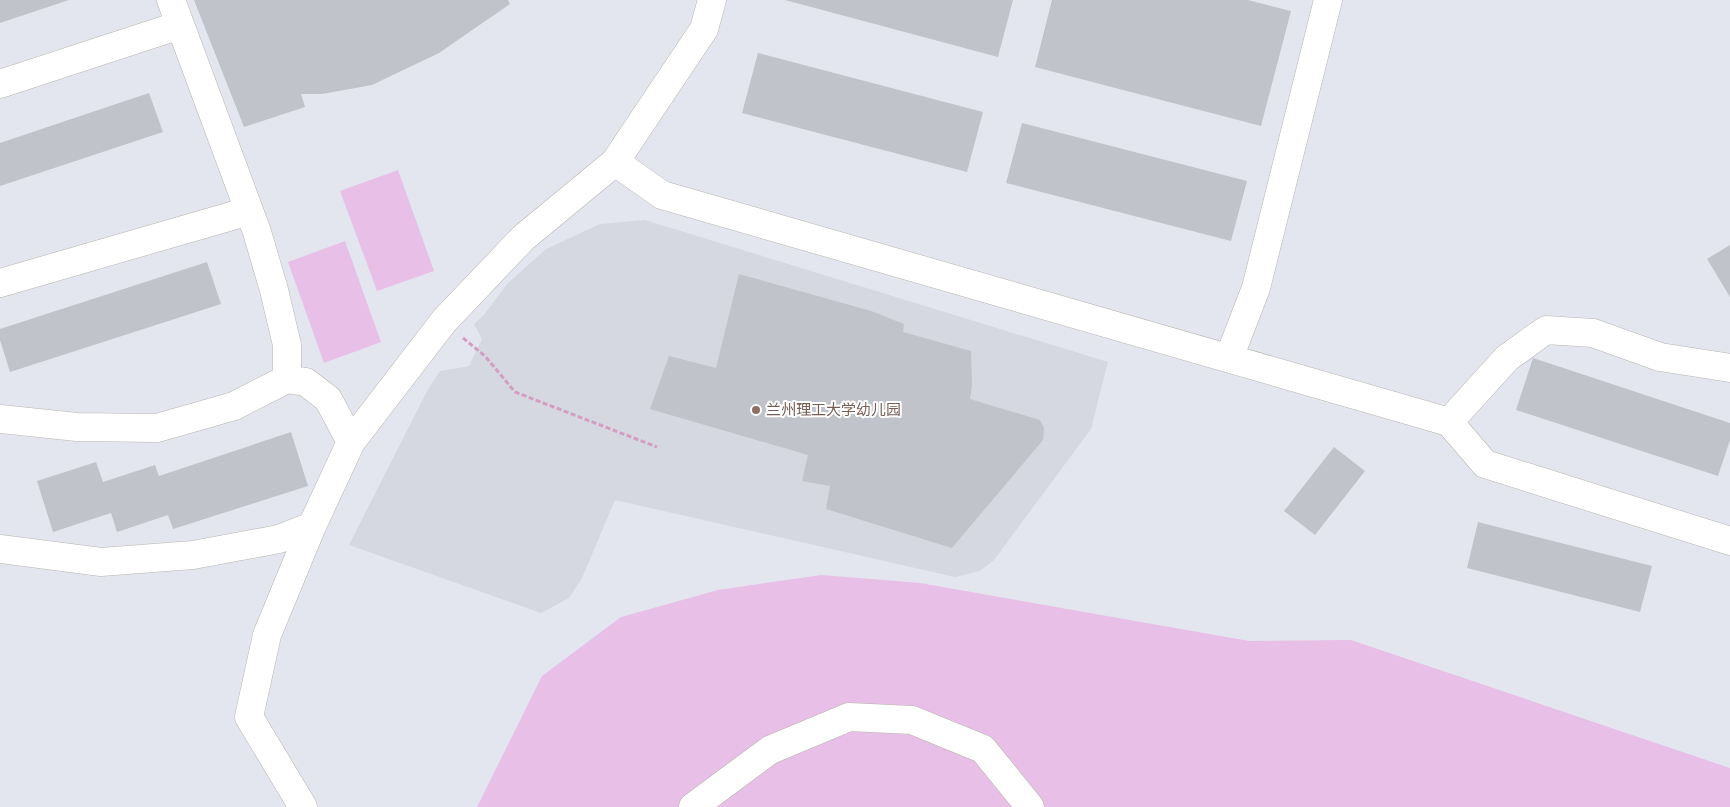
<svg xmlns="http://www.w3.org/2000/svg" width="1730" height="807" font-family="'Fira Sans','Noto Sans SC',sans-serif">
<rect width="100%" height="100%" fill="#e4e6ef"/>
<path fill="#d5d7e1" d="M645 220 1108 362 1091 429 994 560 980 571 955 577 615 500 582 578 569 598 541 613 349 545 427 391 440 371 469 366 482 339 474 324 483 316 507 284 546 249 600 224Z"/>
<path fill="#e8bfe6" d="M398 170 434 271 377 291 340 191Z
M345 241 381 342 324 363 288 262Z
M821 575 920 583 1249 641 1351 640 1730 768V807H477L542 676 621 617 718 590Z"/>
<path fill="#c0c3ca" d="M0 0H69L0 23Z
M194 0H508L510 4 439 53 372 85 322 94H301L305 107 244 127Z
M785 0H1013L998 57Z
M1052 0H1248L1291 11 1261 126 1035 67Z
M758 53 983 112 967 172 742 113Z
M149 93 163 132 0 186V143Z
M1022 123 1247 181 1231 241 1006 183Z
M1730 245V297L1707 259Z
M207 262 221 304 10 372 0 340V329Z
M739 274 871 311 904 324 903 332 971 351 972 385 970 399 1040 420 1044 428 1043 440 952 548 826 509 830 486 802 481 808 455 650 409 669 356 716 368Z
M1533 358 1730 423V440L1718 476 1516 410Z
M291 432 308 486 173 529 168 515 117 532 111 513 53 532 37 481 96 462 103 482 155 465 159 476Z
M1334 447 1365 471 1315 535 1284 511Z
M1478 522 1652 566 1640 612 1467 568Z"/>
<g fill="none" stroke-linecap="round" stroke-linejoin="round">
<defs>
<path id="minor" d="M171 0 257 232 274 290 287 345V379
M0 84 180 25
M615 162 662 195 1449 422 1485 464 1730 541
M0 283 249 211
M1229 358 1256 288 1328 0
M0 419 77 427 157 428 234 406 287 379 306 382 328 399 351 442
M1449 422 1507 358 1546 330 1593 333 1660 357 1730 368
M0 549 101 562 193 555 279 539 312 526 351 442 444 321 523 238 615 162 704 29 712 0
M303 807 249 717 267 635 312 526
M693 807 770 750 849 717 912 720 983 749 1030 807"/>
</defs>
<use href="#minor" stroke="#b7b4af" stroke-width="29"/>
<path stroke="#d39ec2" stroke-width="3" stroke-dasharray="5 2.5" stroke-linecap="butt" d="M463 338 485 356 515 392 657 447"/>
<use href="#minor" stroke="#fff" stroke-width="28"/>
</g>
<circle fill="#8d6e63" stroke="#fff" stroke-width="2" cx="756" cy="410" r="5"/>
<g text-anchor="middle" stroke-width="4" stroke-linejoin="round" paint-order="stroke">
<g font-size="15" fill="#785e54" stroke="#fff" text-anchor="start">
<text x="766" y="415">兰州理工大学幼儿园</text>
</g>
</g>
</svg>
